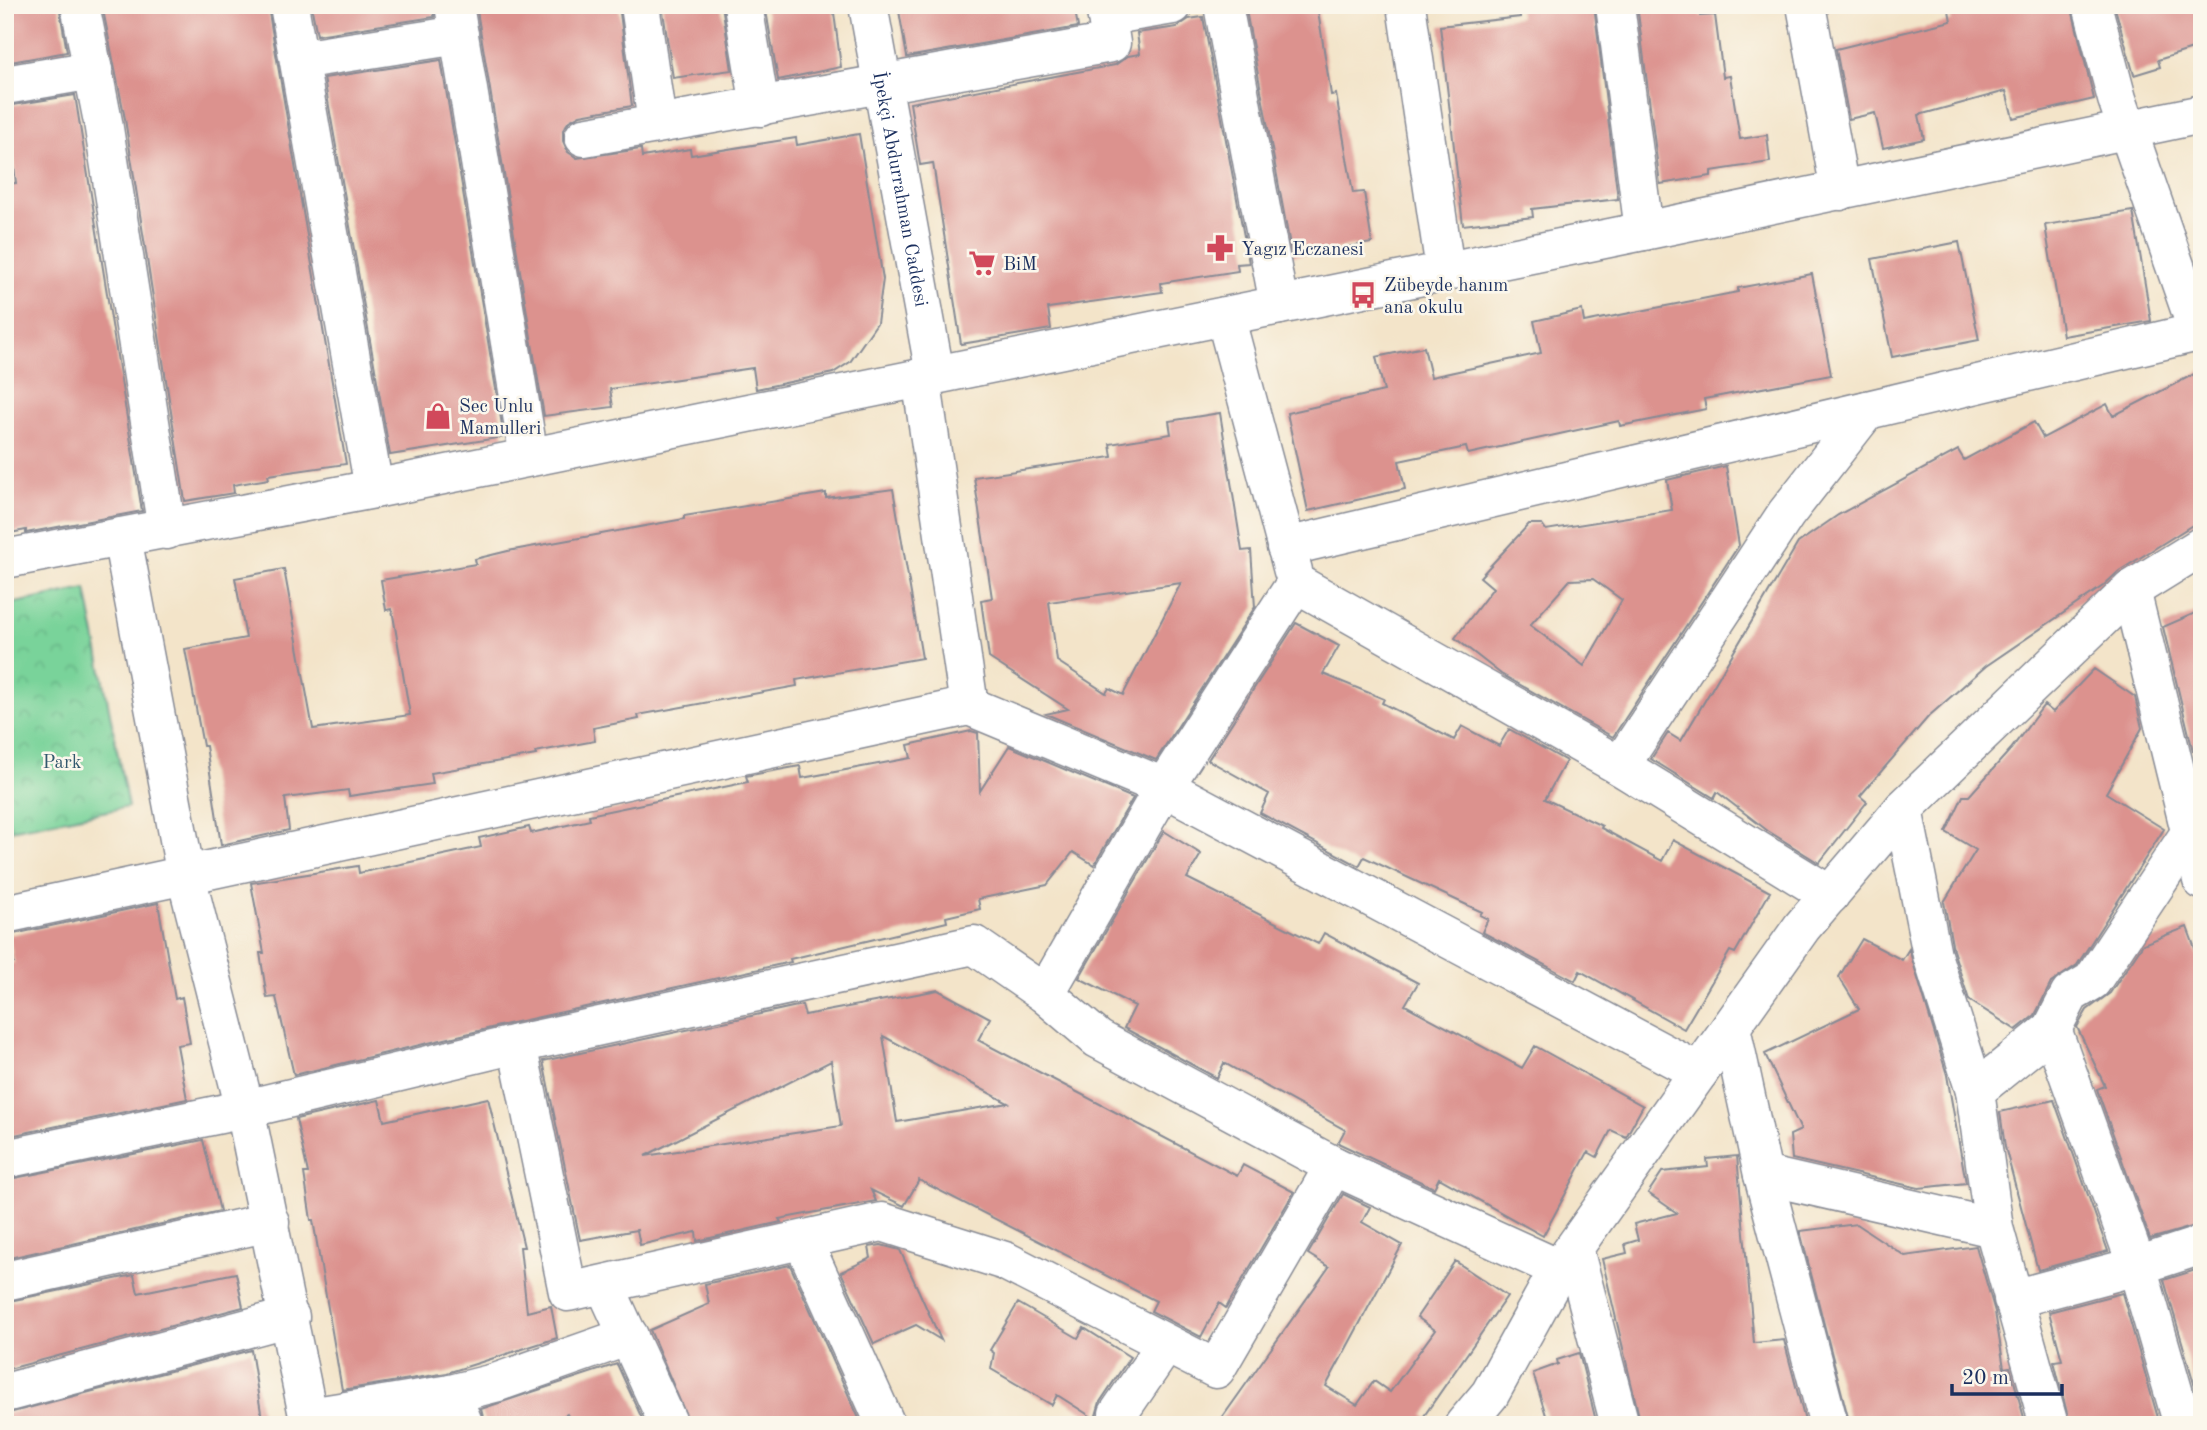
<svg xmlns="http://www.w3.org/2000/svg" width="2207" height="1430" font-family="'Old Standard TT',serif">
<defs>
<pattern id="park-crowns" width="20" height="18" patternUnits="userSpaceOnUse" patternTransform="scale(1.75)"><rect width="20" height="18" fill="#79d39a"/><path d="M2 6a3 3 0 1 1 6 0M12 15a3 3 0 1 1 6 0" fill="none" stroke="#68b587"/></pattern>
</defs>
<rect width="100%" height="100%" fill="#fbf7ec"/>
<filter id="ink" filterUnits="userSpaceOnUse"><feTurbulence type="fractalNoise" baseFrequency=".0143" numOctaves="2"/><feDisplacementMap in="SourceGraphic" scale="14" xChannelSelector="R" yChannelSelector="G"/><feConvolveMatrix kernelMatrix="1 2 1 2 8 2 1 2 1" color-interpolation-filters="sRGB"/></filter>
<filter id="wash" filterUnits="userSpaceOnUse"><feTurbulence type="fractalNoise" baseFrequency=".00686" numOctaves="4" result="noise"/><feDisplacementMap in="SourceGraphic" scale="28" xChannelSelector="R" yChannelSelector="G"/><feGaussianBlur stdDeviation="1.57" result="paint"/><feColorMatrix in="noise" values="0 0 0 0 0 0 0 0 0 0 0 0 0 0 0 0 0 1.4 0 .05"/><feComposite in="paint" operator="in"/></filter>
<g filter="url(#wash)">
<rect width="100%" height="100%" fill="#f3e4c9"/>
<path fill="url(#park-crowns)" stroke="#4a817c" stroke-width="2" d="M86 589 128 807 10 830 5 806V605Z"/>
<g id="blocks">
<path fill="#dc928e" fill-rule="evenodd" d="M5 5H59L67 52 5 63Z
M102 5H233L234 13 268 7 346 464 268 475 269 479 233 485 234 493 185 501 125 119Z
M311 5H433L434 17 317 35Z
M476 5H619L632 106 580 115 569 121 563 130V141L568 152 577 158 641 149 642 157 690 149 691 155 796 138 797 145 859 134 883 279 877 323 850 362 833 373 756 389 753 368 610 389 613 407 544 416Z
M662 5H722L732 70 673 78Z
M765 5H833L841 67 778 80Z
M898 5H1074L1078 27 907 57Z
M1245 5H1317L1331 95 1336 94 1353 193 1364 192 1372 243 1292 256Z
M1519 5H1594L1618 199 1532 209 1533 217 1463 225 1440 26 1520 17Z
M1637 5H1699L1700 16 1715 15 1723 77 1730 76 1740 139 1767 135 1770 162 1711 171V176L1660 184Z
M1948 5H2071L2094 99 2013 118 2006 91 1919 115 1924 139 1883 148 1875 113 1849 119 1836 49 1951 21Z
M2125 5H2202V46L2158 60 2160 67 2134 75 2115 8Z
M1203 17 1249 263 1237 264 1238 271 1161 283 1162 292 1048 308 1051 329 961 344 933 163 920 165 910 103 1115 65 1128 56 1140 54 1137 33 1177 27 1189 19Z
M441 60 504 437 390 455 324 78Z
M75 95 142 511 26 533V530L5 534V184L16 183 7 106Z
M2133 211 2151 321 2063 336 2045 225Z
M1959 242 1979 340 1892 357 1872 259Z
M1812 274 1831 375 1704 399 1706 409 1620 426 1619 421 1468 454 1466 447 1399 461 1405 489 1308 511 1287 413 1384 391 1376 357 1424 347 1431 377 1541 353 1534 321 1582 310 1584 322 1738 292V288Z
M2202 370V519L2119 571 2103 586 1986 666 1929 716 1860 796 1867 802 1819 863 1768 831 1717 792 1714 798 1651 759 1668 733 1681 741 1798 543 1838 515 1958 450 1964 460 2034 422 2043 438 2107 404 2113 416Z
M1220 413 1242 551 1251 550 1255 607 1156 760 1046 714 1068 709 989 658 981 600 992 598 974 477 1112 457 1110 444 1171 434 1169 421ZM1181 583 1123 695 1109 688 1106 693 1057 661 1049 602Z
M1726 466 1739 545 1613 737 1501 674 1455 638 1493 588 1480 577 1529 524H1542L1546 530 1672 510 1667 480ZM1593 579 1622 600 1584 666 1530 625 1570 580Z
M893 489 922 658 796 680 797 686 638 715 639 719 593 728 595 741 535 752 536 755 431 773 433 784 349 796 348 790 285 798 289 830 221 845 206 746H203L185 649 246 638 235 578 284 569 313 729 410 715 392 609 386 610 381 580 476 564 475 559 508 551 684 519V516L826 493V498Z
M2202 610V751H2193L2163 627Z
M1296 623 1339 646 1323 674 1384 699 1382 703 1454 740 1462 726 1499 746 1509 729 1566 761 1545 799 1602 826 1601 828 1662 861 1673 840 1770 892 1735 953 1730 951 1684 1029 1580 971 1575 981 1482 932 1488 919 1480 915 1482 912 1364 857 1359 866 1260 813 1269 794 1208 760Z
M2094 669 2135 697 2142 728 2106 793 2164 829 2077 965 2051 983 2035 1015 2016 1030 1969 1000 1953 950 1944 902 1976 850 1946 832 1963 796H1969L2011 749 2044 705 2053 712Z
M971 731 978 733 980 791 1009 746 1133 798 1094 865 1073 852 1047 885 978 899 980 909 946 917 947 922 790 959 791 962 512 1023 294 1075 276 997 267 998 260 953H264L251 883 358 866 359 873 481 847 479 838 529 827 531 833 590 820 589 815 748 782 746 776 751 775 800 766 802 778 911 758 908 745Z
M1164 831 1201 854 1187 878 1318 944 1324 933 1418 983 1405 1005 1522 1068 1535 1046 1643 1106 1626 1137 1611 1130 1597 1157 1588 1152 1543 1236 1439 1178 1434 1188 1338 1143 1345 1130 1224 1063 1217 1078 1124 1028 1135 1006 1079 978Z
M158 903 175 999 182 997 190 1043 177 1045 187 1099 5 1137V965L14 963 9 935Z
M2187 927 2202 967V1224L2150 1239 2097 1089 2105 1086 2077 1027 2087 1010 2110 993 2143 944Z
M1862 939 1902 960 1909 949 1947 1075 1966 1183 1919 1188 1792 1159 1790 1135 1801 1130 1765 1054 1859 1009 1839 977Z
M938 990 990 1018 978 1040 1237 1176 1243 1165 1294 1192 1226 1308 1219 1303 1201 1337 1151 1311 1156 1301 919 1180 904 1206 871 1190 876 1201 779 1219 781 1222 697 1241 696 1232 640 1245 637 1230 580 1240 543 1061 802 1005 805 1015ZM883 1036 1008 1103 897 1122ZM831 1061 841 1126 645 1156Z
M488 1098 524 1247H520L527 1312 551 1306 557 1338 447 1373 342 1390 313 1220H311L304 1173H308L296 1119 379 1100 384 1121Z
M2054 1100 2108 1251 2038 1270 2005 1147 2000 1112Z
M203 1140 220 1211 5 1259V1180Z
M1737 1156 1754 1343 1784 1340 1806 1425H1641L1602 1259 1627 1253 1625 1244 1638 1240 1634 1224 1677 1213 1648 1193 1662 1172 1708 1167 1707 1159Z
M1343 1194 1370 1207 1362 1222 1402 1245 1326 1386 1357 1405 1374 1381 1390 1392 1435 1330 1417 1317 1455 1261 1507 1296 1424 1416 1437 1425H1217L1329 1267 1308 1254Z
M1857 1224 1905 1256 1976 1246 1995 1312 2004 1368 2010 1367 2026 1425H1850L1800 1231Z
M881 1245 900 1250 941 1340 916 1325 874 1344 841 1272 871 1258 869 1247Z
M790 1265 862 1425H690L650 1330 709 1304 705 1284Z
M2202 1268V1411L2164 1280Z
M236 1273 243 1307 5 1370V1302L134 1275 138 1293Z
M2122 1293 2160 1425H2070L2054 1361 2062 1360 2049 1312Z
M1018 1303 1078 1338 1084 1328 1130 1357 1100 1402 1095 1419 1057 1395 1052 1405 991 1369 994 1353 990 1350Z
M251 1350 263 1425H5V1414Z
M1579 1353 1597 1425H1549L1533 1373 1558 1364 1557 1360Z
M617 1364 645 1425H572L567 1414 544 1425H485L481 1409Z"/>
</g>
</g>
<g filter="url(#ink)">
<use href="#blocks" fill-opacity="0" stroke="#878a94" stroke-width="2"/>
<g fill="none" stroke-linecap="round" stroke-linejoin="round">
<defs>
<g id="minor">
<path d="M80 5 103 122 167 530"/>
<path d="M289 5 374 489"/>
<path d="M454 5 529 457"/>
<path d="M640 5 657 123"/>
<path d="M743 5 760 107"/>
<path id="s1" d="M868 5 935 374"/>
<path d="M1223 5 1279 305"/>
<path d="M1406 5 1445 270"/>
<path d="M1615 5 1644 231"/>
<path d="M1806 5 1840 191"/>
<path d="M1107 16 1173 5"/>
<path d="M299 60 459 35"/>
<path d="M5 85 93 70"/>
<path d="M584 137 1111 43 1105 5"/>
<path d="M1225 316 1293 571"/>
<path d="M921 377 969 706"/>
<path d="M122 537 186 876 245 1109 310 1425"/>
<path d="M1286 547 2198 332 2117 99 2092 5"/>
<path d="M5 559 374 489 1644 231 2202 114"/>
<path d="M2131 590 2202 880"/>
<path d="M1620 766 1786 514 1867 410"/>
<path d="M1903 809 1932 955 1975 1091 1994 1228 2049 1425"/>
<path d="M5 914 969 706 1164 787 1699 1072"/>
<path d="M1045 994 1164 787 1296 583 1620 766 1830 895"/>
<path d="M1731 1027 1763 1175 1829 1425"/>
<path d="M2052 1029 2137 1266 2183 1425"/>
<path d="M517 1044 568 1292 882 1222 1005 1261 1216 1369 1334 1166"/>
<path d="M1975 1091 2052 1029 2070 994 2092 981 2190 833 2202 829"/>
<path d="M5 1159 245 1109 517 1044 974 945 1045 994 1098 1039 1334 1166 1559 1269"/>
<path d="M1763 1175 1994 1228"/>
<path d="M803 1241 886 1425"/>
<path d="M1574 1249 1620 1425"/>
<path d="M5 1281 270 1222"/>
<path d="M605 1286 669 1425"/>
<path d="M2013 1299 2137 1266 2202 1245"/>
<path d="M5 1393 290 1317"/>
<path d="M451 1394 498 1382 629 1336"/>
<path d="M309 1417 451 1394 464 1425"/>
<path d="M1119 1425 1118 1414 1166 1344"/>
<path d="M1464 1425 1490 1394 1559 1269 1802 927 1903 809 2058 660 2131 590 2202 546"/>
</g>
</defs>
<use href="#minor" stroke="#878a94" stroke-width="41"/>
<use href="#minor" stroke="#fff" stroke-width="38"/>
</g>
</g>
<defs>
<symbol id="pharmacy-bare" viewBox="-9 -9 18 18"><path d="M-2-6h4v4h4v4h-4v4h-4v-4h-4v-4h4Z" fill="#d1495b" stroke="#fbf7ec" stroke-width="2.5" paint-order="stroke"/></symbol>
<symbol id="supermarket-bare" viewBox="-9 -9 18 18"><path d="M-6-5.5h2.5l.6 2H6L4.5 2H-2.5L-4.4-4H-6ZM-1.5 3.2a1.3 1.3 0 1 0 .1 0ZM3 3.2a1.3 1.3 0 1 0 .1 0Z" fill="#d1495b" stroke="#fbf7ec" stroke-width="2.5" paint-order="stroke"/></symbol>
<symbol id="bus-bare" viewBox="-9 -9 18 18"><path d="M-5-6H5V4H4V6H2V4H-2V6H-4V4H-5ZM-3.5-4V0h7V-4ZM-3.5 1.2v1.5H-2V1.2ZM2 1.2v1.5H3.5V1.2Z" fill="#d1495b" stroke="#fbf7ec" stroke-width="2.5" paint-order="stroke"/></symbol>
<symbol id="shop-bare" viewBox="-9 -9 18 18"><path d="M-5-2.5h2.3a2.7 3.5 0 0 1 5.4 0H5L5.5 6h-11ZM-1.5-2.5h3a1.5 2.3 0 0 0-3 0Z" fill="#d1495b" stroke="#fbf7ec" stroke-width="2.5" paint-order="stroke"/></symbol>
</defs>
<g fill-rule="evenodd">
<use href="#pharmacy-bare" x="1201" y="229" width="38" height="38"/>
<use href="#supermarket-bare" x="963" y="244" width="38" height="38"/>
<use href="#bus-bare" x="1344" y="276" width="38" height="38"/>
<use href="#shop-bare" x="419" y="397" width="38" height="38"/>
</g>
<g text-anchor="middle" stroke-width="5" stroke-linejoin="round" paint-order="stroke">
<g font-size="19" fill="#1b2f5e" stroke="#fbf7ec">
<text dy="7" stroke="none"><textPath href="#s1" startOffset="187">İpekçi Abdurrahman Caddesi</textPath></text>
</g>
<g font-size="19" fill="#1b2f5e" stroke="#fbf7ec" text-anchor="start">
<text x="1241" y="255">Yagız Eczanesi</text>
<text x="1003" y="270">BiM</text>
<text x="1384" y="291">Zübeyde hanım<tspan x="1384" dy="22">ana okulu</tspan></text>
<text x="459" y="412">Sec Unlu<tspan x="459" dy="22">Mamulleri</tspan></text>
</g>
<g font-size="19" fill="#32586d" stroke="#fbf7ec">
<text x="62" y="768">Park</text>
</g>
</g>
<rect width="2207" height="1430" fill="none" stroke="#fbf7ec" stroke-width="28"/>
<path d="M1952 1384v10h110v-10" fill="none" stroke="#1b2f5e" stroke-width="3.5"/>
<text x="1962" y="1384" font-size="21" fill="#1b2f5e" stroke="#fbf7ec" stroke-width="5" paint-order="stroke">20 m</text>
</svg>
